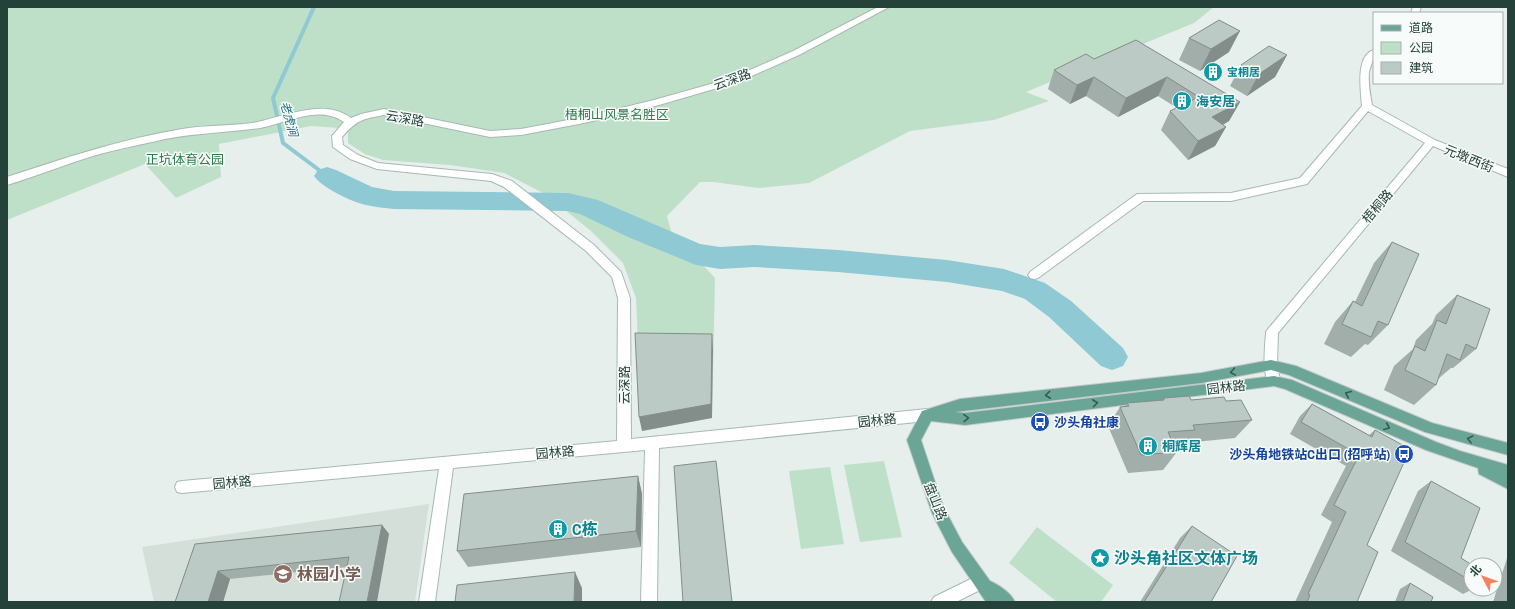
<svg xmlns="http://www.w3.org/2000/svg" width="1515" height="609" font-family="'Archivo Narrow','Noto Sans SC',sans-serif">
<rect width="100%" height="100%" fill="#e6efeb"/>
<path fill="#d4dfda" d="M429 504 415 602H154L142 547Z"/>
<path fill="#bfe0c8" d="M7 7H1214L1194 23 1026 92 1049 101 994 120 910 131 809 183 759 188 713 182H700L667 216 671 231 715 278 712 418 642 431 636 298 623 263 591 231 545 194 504 173 450 165 383 160 365 154 348 143V132L351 118 339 128 311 126 219 144 221 177 176 198 145 164 7 220Z
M884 461 902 537 860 542 844 465Z
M830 467 844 544 801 549 789 471Z
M1037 527 1113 585 1101 602H1057L1009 563Z"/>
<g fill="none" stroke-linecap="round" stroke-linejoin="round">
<path stroke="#8ec9d4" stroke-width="4" d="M314 7 273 98 283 143 327 176"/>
<path fill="#8ec9d4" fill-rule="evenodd" d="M327 167 336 170 372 187 394 191 568 193 598 200 700 244 720 247 754 245 838 250 947 260 1004 269 1045 283 1071 301 1123 348 1128 357 1123 366 1112 370 1101 366 1049 317 1025 299 1002 291 947 282 838 272 754 267 720 269 696 265 628 237 580 214 568 211 394 209C385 208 375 207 366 205 352 202 321 187 314 176L318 170Z"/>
<defs>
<path id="minor" d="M878 7H889L799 55 738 82 659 105 584 123 521 135 490 137 384 115C362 119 357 120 342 137L343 145 358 155 378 163 492 174 512 181 594 245 621 272 630 298 631 439 927 409 932 411 934 415 932 419 927 421 659 448 657 602H641L645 450 453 468 435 602H419L439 469 182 493 177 492 175 487 177 482 182 481 617 441 618 298 612 277 586 251 504 187 491 181 377 169 350 159 333 147 332 136 344 122C319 104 286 123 260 128 224 133 188 133 152 142 133 146 114 150 96 155 66 164 37 176 7 185V177C65 158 122 139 182 129 205 125 229 126 252 123 283 118 322 97 351 118L361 114 384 109 490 131 521 129 584 117 654 100 732 78 793 51Z
M1413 7H1421L1419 13H1411Z
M1374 50C1374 59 1371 64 1369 72 1368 83 1370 94 1372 105L1435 140 1508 169V177L1433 146 1278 333 1277 365 1280 381 1279 385 1274 386 1269 385C1262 369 1265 349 1266 332L1268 329 1425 143 1368 111 1307 184 1231 201H1143L1038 278 1034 279 1030 278 1028 275 1030 272 1137 194 1231 193 1300 178 1362 106C1361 92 1355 55 1374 50Z
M981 574 986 577 989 582 986 587 956 602H931L934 597Z"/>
<path id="major" d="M1271 360 1296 366 1432 423 1508 443V455L1425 432 1289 375 1271 370 1201 383 955 412 965 413 1274 376 1292 380 1436 442 1460 451 1508 465V489L1479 474 1478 468 1426 450 1285 389 1274 386 965 425 931 421 921 440 943 506 962 542 990 581C999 585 1011 593 1015 602H986L952 552 932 513 907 440 922 411 960 399 1201 373Z"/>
</defs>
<use href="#minor" stroke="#a8b8b2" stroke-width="2"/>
<use href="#major" stroke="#c2cac8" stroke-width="2"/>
<use href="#minor" fill="#fff" fill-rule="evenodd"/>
<use href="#major" fill="#6aa596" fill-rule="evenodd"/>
</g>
<path fill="#a1aea9" d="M1189 38 1229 52 1200 71 1179 60Z
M1136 40 1240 102 1229 121 1223 125 1226 127 1215 146 1188 160 1161 130 1170 111 1177 108 1158 96 1118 117 1086 96 1070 104 1048 89 1054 70 1094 59Z
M1287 55 1275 77 1247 96 1230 86 1241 65Z
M1392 242 1388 325 1368 345 1365 344 1351 357 1324 344 1335 322 1353 301 1355 302 1374 263Z
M1457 295 1476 349 1453 368H1451L1438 379 1436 385 1414 405 1384 390 1394 366 1413 349 1416 340 1432 324 1436 315Z
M1164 398 1191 400 1226 401 1252 420 1235 438 1185 443 1180 449H1176L1177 452 1163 470 1128 473 1108 426 1120 407 1125 406 1127 403 1162 400Z
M1312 404 1369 435 1375 430 1367 545 1357 602H1295L1332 522 1321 515 1346 466 1290 434 1300 416Z
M638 476 642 494 641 547 468 567 457 551Z
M1431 481 1461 558 1471 565V589H1473L1463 594 1391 551 1418 491Z
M382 525 389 534 347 567 230 579 223 602H175L195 544Z
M1192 526 1211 602H1140L1180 538Z
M1508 555V602H1493Z
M1410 583 1431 602H1395L1400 589Z"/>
<path fill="#838d89" d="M1240 31 1229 52 1200 71 1211 49Z
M1287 55 1275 77 1247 96 1259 74Z
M1094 77 1086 96 1070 104 1077 85Z
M1167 77 1158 96 1118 117 1126 98Z
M1240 102 1229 121 1202 136 1212 117Z
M1226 127 1215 146 1188 160 1198 141Z
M712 334 713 349 712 418 642 431 639 417Z
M638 476 642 494 641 547 636 531Z
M382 525 389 534 377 602H367Z
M218 571 230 579 223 602H208Z
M575 572 582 588V602H574Z"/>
<path fill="#bbcac4" stroke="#838d89" d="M1219 20 1240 31 1211 49 1189 38Z
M1136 40 1240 102 1212 117 1226 127 1198 141 1170 111 1199 97 1167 77 1126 98 1094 77 1077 85 1054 70 1086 54 1094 59Z
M1269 46 1287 55 1259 74 1241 65Z
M1392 242 1419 254 1388 325 1378 321 1371 337 1342 324 1353 301 1362 306Z
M1457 295 1490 309 1476 349 1466 344 1460 360 1447 354 1436 385 1405 370 1415 346 1425 351 1437 320 1446 324Z
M635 333 712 334 711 404 639 417Z
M1189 396 1191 400 1224 397 1226 401 1241 400 1252 420 1193 425 1195 430 1168 432 1177 452 1141 455 1120 407 1129 406 1127 403 1164 400V398Z
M1312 404 1372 437 1375 430 1410 449 1367 545 1378 552 1357 602H1307L1310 595 1308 594 1346 512 1334 505 1359 455 1301 422Z
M716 461 732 602H683L674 466Z
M638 476 636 531 457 551 464 494Z
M1431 481 1480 508 1461 558 1472 565H1471V581L1405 542Z
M382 525 367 602H339L349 557 218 571 208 602H175L195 544Z
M1192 526 1237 556 1211 602H1144Z
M575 572 574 602H455L457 585Z
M1410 583 1433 597 1431 602H1403Z"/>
<defs><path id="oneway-chevron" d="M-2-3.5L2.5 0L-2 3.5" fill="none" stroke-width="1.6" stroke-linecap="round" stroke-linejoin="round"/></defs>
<g stroke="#365b51">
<use href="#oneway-chevron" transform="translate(1233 372) rotate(170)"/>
<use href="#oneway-chevron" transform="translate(1348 394) rotate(-157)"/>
<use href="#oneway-chevron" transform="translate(1048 395) rotate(174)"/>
<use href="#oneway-chevron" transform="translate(1095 403) rotate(-7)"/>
<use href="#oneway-chevron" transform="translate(966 418) rotate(-2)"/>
<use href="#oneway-chevron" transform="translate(1387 427) rotate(23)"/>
<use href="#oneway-chevron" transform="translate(1470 439) rotate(-166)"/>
</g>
<defs>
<symbol id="building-disc" viewBox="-11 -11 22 22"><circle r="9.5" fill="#0f9aa8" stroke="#f7fbf9"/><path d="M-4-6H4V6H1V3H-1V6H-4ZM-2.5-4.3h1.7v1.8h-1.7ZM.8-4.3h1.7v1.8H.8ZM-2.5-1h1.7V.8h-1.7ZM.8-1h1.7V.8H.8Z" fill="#fff"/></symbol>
<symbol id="bus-disc" viewBox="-11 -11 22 22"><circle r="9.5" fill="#1a4fb4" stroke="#f7fbf9"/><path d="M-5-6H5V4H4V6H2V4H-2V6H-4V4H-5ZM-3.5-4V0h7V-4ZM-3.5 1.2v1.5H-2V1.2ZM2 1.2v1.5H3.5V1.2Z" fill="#fff"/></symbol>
<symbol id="sight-disc" viewBox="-11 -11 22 22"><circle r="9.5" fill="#0f9aa8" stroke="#f7fbf9"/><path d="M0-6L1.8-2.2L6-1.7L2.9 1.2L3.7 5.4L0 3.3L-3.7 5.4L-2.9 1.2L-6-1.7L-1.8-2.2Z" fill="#fff"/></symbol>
<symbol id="school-disc" viewBox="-11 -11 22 22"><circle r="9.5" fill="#8d6e63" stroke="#f7fbf9"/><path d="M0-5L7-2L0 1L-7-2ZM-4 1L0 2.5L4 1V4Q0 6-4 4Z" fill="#fff"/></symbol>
</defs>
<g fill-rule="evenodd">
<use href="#building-disc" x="1202" y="61" width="22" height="22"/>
<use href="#building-disc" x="1171" y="90" width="22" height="22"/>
<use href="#bus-disc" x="1029" y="411" width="22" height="22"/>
<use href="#building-disc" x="1137" y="435" width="22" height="22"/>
<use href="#bus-disc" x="1393" y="443" width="22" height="22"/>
<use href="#building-disc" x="547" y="518" width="22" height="22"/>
<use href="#sight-disc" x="1089" y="547" width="22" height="22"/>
<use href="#school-disc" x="272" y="563" width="22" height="22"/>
</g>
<g text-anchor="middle" stroke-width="3" stroke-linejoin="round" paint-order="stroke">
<g font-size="11" font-weight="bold" fill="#0d838f" stroke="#f7fbf9" text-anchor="start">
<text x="1227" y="76">宝桐居</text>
</g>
<g font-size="12" font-style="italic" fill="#1c6f80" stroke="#f7fbf9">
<text transform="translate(289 119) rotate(75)" y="4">老虎涧</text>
</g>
<g font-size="13" fill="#24423a" stroke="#f7fbf9">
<text transform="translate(732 79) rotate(-20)" y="5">云深路</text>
<text transform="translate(405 118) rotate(10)" y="5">云深路</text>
<text transform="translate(1469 158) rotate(22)" y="5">元墩西街</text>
<text transform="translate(1377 206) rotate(-50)" y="5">梧桐路</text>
<text transform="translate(624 385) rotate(-90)" y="5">云深路</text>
<text transform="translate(1226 387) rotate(-7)" y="5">园林路</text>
<text transform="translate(877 420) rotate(-6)" y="5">园林路</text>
<text transform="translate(555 452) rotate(-5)" y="5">园林路</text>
<text transform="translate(232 482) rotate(-5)" y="5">园林路</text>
<text transform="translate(936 501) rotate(68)" y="5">盘山路</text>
</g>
<g font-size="13" font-weight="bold" fill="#0d838f" stroke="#f7fbf9" text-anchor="start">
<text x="1196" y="106">海安居</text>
<text x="1162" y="451">桐辉居</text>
</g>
<g font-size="13" fill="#2d7a4b" stroke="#f7fbf9">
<text x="617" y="119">梧桐山风景名胜区</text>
<text x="185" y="164">正坑体育公园</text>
</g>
<g font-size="13" font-weight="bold" fill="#164399" stroke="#f7fbf9" text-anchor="start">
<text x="1054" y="427">沙头角社康</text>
<text x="1390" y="459" text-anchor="end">沙头角地铁站C出口 (招呼站)</text>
</g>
<g font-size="16" font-weight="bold" fill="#0d838f" stroke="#f7fbf9" text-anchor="start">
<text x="572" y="535">C栋</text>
<text x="1114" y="564">沙头角社区文体广场</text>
</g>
<g font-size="16" font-weight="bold" fill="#785e54" stroke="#f7fbf9" text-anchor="start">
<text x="297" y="580">林园小学</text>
</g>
</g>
<rect width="1515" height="609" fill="none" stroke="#24423a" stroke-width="16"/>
<rect x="1373" y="12" width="130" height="72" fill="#f7fbf9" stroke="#a3b1ad"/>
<rect x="1381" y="25" width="20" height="6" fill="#6aa596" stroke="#a3b1ad"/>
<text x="1409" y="32" font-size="12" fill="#24423a">道路</text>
<rect x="1381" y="42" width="20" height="12" fill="#bfe0c8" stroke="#a3b1ad"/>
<text x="1409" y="52" font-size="12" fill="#24423a">公园</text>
<rect x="1381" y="62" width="20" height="12" fill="#bbcac4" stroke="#a3b1ad"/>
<text x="1409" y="72" font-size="12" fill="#24423a">建筑</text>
<g transform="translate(1483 577) rotate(311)"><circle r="19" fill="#f7fbf9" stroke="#a3b1ad"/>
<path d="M0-3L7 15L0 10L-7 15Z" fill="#f4845f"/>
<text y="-6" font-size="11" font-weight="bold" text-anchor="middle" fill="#24423a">北</text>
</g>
</svg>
